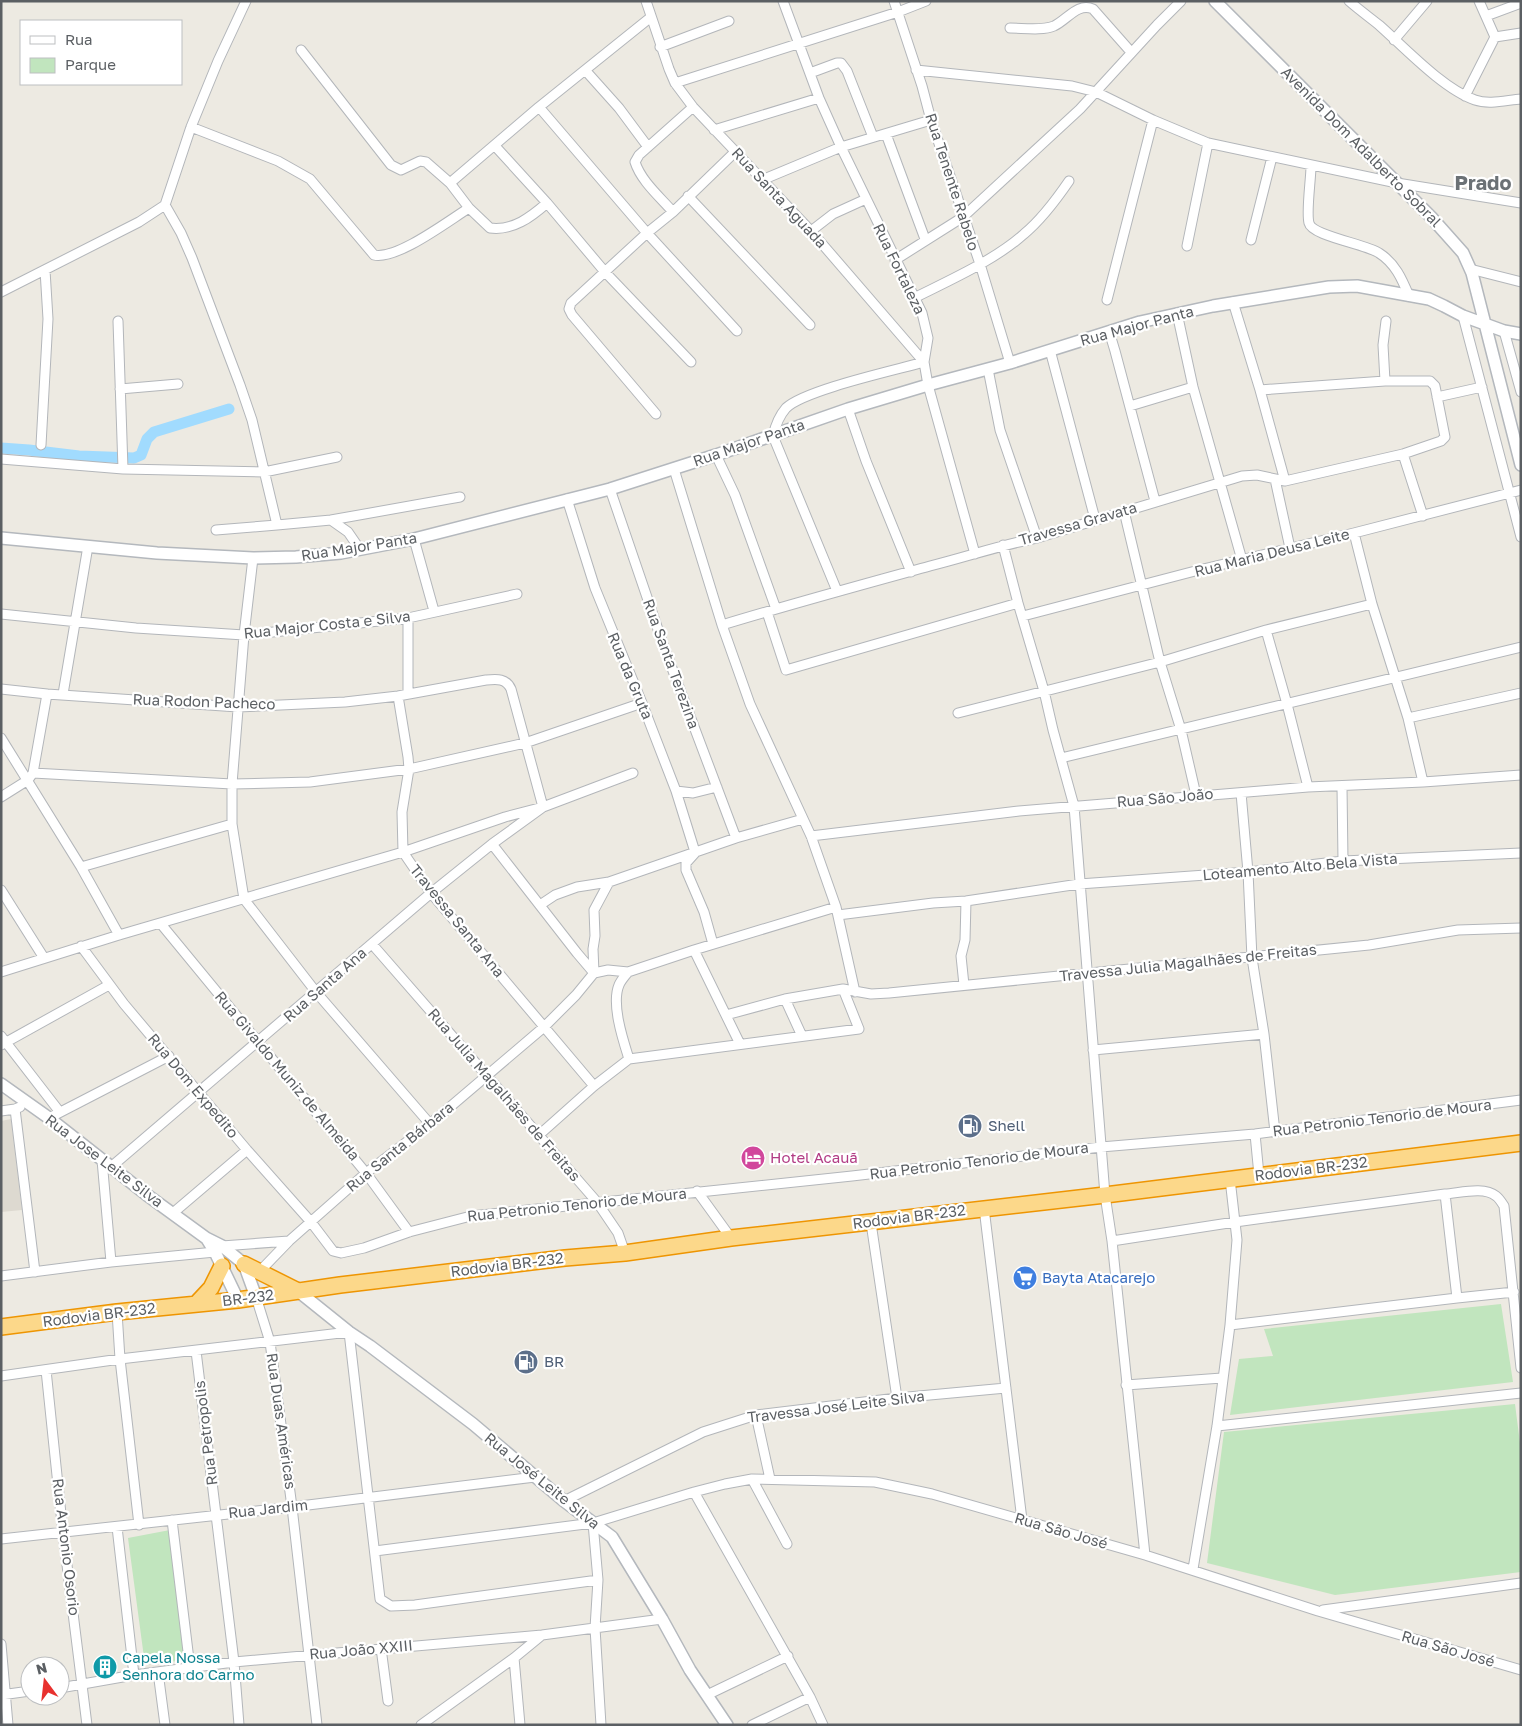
<svg xmlns="http://www.w3.org/2000/svg" width="1522" height="1726" font-family="'Golos Text',sans-serif">
<rect width="100%" height="100%" fill="#edeae2"/>
<path fill="#ddd9d0" d="M11 1119 22 1210 1 1212V1121Z"/>
<path fill="#c1e5be" d="M1501 1304 1513 1382 1230 1415 1239 1359 1273 1356 1264 1329Z
M1515 1404 1521 1451V1572L1335 1595 1207 1563 1224 1432Z
M170 1530 185 1660 145 1665 128 1538Z"/>
<g fill="none" stroke-linecap="round" stroke-linejoin="round">
<path stroke="#a1dbfe" stroke-width="11" d="M1 448 29 450 79 456 134 458 141 455 147 439 154 432 229 409"/>
<defs>
<path id="street" d="M646 1 669 69 675 83 693 107 811 231 924 362 928 385 975 554
M783 1 819 98 841 147 922 313 928 338 924 362C896 370 804 390 786 408 780 415 775 427 773 436L837 591
M894 1 922 86 931 120 980 264 1010 363
M1349 1C1358 9 1369 17 1379 25 1404 47 1443 89 1475 100 1489 105 1507 100 1521 99
M1486 16 1521 3
M1010 28C1023 28 1042 31 1054 26 1067 20 1078 2 1093 9L1131 52
M1495 37 1521 33
M1394 40 1427 1
M660 47 729 21
M301 50 391 165 401 170 420 161 426 162 450 183 469 208 490 228C513 231 531 217 547 203
M585 70 619 108 648 147
M916 70 1072 86 1096 92 1153 120 1208 143 1397 183 1521 203
M810 73 837 63H841L847 71 873 137
M675 83 898 12 926 1
M1465 96 1495 37 1479 1
M539 107 647 233 737 331
M191 127 278 161 310 179 374 255C397 260 448 221 469 208
M714 130 819 98
M886 134 925 239
M495 146 547 203 605 272 691 362
M1311 166C1311 179 1306 212 1309 223 1312 236 1366 244 1379 253 1395 263 1402 279 1409 296
M762 180 841 147 931 120
M450 183 539 107 651 17
M688 196 810 325
M165 205 181 233 192 258 240 385 252 420 277 525 331 520 348 532 359 548
M165 205 191 127 218 61 246 1
M673 212C660 197 641 181 635 162L639 155 693 107
M811 231 833 214 866 199
M1251 240 1272 157
M1187 246 1208 143
M895 260 963 217 1080 109 1157 25 1181 1
M1470 269 1521 282
M1 292 139 222 165 205
M914 298C950 280 995 260 1024 234 1042 219 1056 200 1069 181
M1107 300 1153 120
M1233 302 1260 390 1285 481
M1177 313 1193 387 1242 560
M1463 316 1521 537
M118 321 123 469
M1109 331 1115 351 1155 501
M1504 331 1521 392
M1050 350 1095 519
M988 369 1000 430 1037 538
M1385 381 1383 345 1386 321
M120 389 178 384
M1437 397 1482 387
M1130 406 1193 387
M848 409 866 461 911 572
M656 414 572 315 569 309 571 303 647 233 673 212 735 152
M41 445 48 319 45 270
M1403 454 1423 516
M716 455 735 495 776 609
M1 459 123 469 264 472 337 457
M674 469 722 625 750 704 811 836 836 907 855 992
M1275 479 1290 548
M610 489 664 647 736 838
M567 499 595 588 642 703 676 791 695 852
M1124 511 1160 662 1181 730 1196 795
M331 520 460 497
M216 530 277 525
M1354 533 1372 604 1408 718 1423 782
M414 539 434 611
M1003 545 1018 603 1044 691 1053 730 1074 806 1105 1195 1112 1241 1145 1555
M253 558 244 635 232 784V824L244 899 316 992 430 1124
M767 612 786 670 1018 603
M1 614 136 628 244 635 408 618 517 594
M1023 616 1199 570 1354 533 1521 490
M722 625C791 604 861 585 930 566 966 557 1001 545 1037 538L1242 476 1257 475 1285 481 1403 454 1441 441 1445 437 1435 386 1430 381H1385L1260 390
M1266 630 1287 704 1308 787
M1 689 47 694 238 707 345 702 398 696 486 680C497 679 506 678 511 689L543 807 492 844 431 893 111 1167
M63 694 88 546
M408 694V618
M398 696 408 757 409 769 402 812 403 852 431 893 594 1086
M958 713 1160 662 1266 630 1372 604
M1408 718 1521 693
M1 738 81 867 119 935
M1061 758 1521 647
M33 773 232 784 310 782 409 769 525 743 642 703
M1342 787 1343 861
M676 791 693 793 717 787
M1241 793 1248 872 1252 958 1264 1034 1275 1132
M1 797 28 780 33 773 47 694
M811 836 1019 811 1308 787 1423 782 1521 775
M492 844 577 953 594 973
M695 853 686 863V870L704 912 713 944
M81 867 232 824
M1 890 44 958
M540 905 555 895 577 887 609 882 736 838 803 819
M838 915 933 903 966 901 1079 884 1248 872 1343 861 1521 853
M161 924 366 1173 409 1232
M372 944 597 1202 618 1233 625 1253
M81 946 124 1004 247 1150 311 1222 333 1251 341 1253 364 1248 409 1232 471 1216 852 1176 1101 1147 1255 1134 1521 1100
M694 950 740 1044
M1 972 119 935 403 852 505 817 543 807 633 773
M628 972C625 976 621 980 619 985 611 1004 623 1040 629 1059
M594 973 608 970 628 972 694 950 836 907
M594 973 593 949 595 936 594 910 609 882
M964 985 961 956 965 940 966 901
M785 999 802 1036
M726 1015 785 999 843 989 871 994 889 993 1369 945 1458 930 1521 928
M1 1036 59 1111
M1 1045 109 985
M1093 1050 1264 1034
M15 1109 35 1272
M1 1111 15 1109 20 1107
M49 1118 169 1056
M1255 1134 1259 1175
M539 1135 594 1086 629 1059 859 1029 843 989
M102 1160 111 1262
M697 1191 731 1238
M1445 1194 1457 1298
M984 1208 1022 1520
M173 1213 247 1150
M871 1223 897 1398
M1112 1241 1235 1222 1445 1194C1460 1193 1484 1186 1496 1196 1499 1198 1502 1203 1504 1206L1521 1368
M222 1246 289 1241
M260 1271 289 1241 366 1173 430 1124 544 1027 576 995 594 973
M1 1276 111 1262 215 1252
M256 1297 270 1342 292 1507 317 1725
M117 1312 120 1359 139 1525
M1230 1325 1457 1298 1514 1292
M196 1351 234 1662 239 1725
M46 1370 63 1533 87 1725
M1 1376 120 1359 349 1332 380 1599 391 1606 415 1605 598 1580
M1126 1385 1222 1378
M756 1415 770 1479
M1217 1426 1521 1393
M752 1479 787 1544
M694 1492 810 1697 823 1725
M564 1501 703 1432 756 1415 897 1398 1006 1388
M172 1520 190 1668
M593 1523 598 1580 595 1628 601 1725
M117 1527 134 1675
M1 1539 292 1507 535 1477
M375 1551 593 1523 694 1492 725 1484 752 1479 875 1482 932 1494 1145 1555 1318 1611 1521 1670
M1193 1569 1217 1426 1230 1325 1237 1240 1230 1179
M1323 1610 1521 1583
M1 1644 8 1725
M381 1648 388 1701
M514 1658 520 1725
M158 1672 165 1725
M60 1688 134 1675 234 1662 542 1635 662 1619
M1 1695 30 1691
M707 1695 788 1656
M421 1725 514 1658 542 1635
M752 1725 810 1697"/>
<path id="secondary" d="M1215 1 1431 217 1463 253 1472 273 1521 465
M1 538 157 553 253 558 296 557 341 553 414 539 610 489 716 455 848 409 928 385 1010 363 1140 322 1213 306 1329 287 1357 286 1429 299 1444 306 1463 316 1504 331 1521 334
M1 1084 49 1118 147 1195 206 1238 222 1246 244 1264 256 1297
M207 1239 215 1252 238 1300
M298 1291 349 1332 370 1346 473 1424 564 1501 612 1537 662 1619 690 1670 727 1725"/>
<path id="highway" d="M244 1264 298 1291
M197 1303 211 1288 222 1266
M1 1327 117 1312 238 1300 340 1285 565 1258 625 1253 731 1238 1105 1195 1521 1143"/>
</defs>
<use href="#street" stroke="#b3b6ba" stroke-width="11"/>
<use href="#secondary" stroke="#b4b8bd" stroke-width="14"/>
<use href="#highway" stroke="#ee9502" stroke-width="18"/>
<use href="#street" stroke="#fff" stroke-width="9"/>
<use href="#secondary" stroke="#fff" stroke-width="11"/>
<use href="#highway" stroke="#fcd88a" stroke-width="15"/>
</g>
<defs>
<symbol id="fuel-disc" viewBox="-11 -11 22 22"><circle r="9.5" fill="#5c6f8a" stroke="#fff"/><path d="M-5.5-6h7V0h2V4h1.3V-2.5L3-4.5l.8-.8L6-3V5H2.5V1h-1V6h-7ZM-4.2-4.7v3.2H.2V-4.7Z" fill="#fff"/></symbol>
<symbol id="hotel-disc" viewBox="-11 -11 22 22"><circle r="9.5" fill="#d1479c" stroke="#fff"/><path d="M-6-4.5h1.5V1H6V5H4.5V3h-9V5H-6ZM-4 0a1.8 1.8 0 1 1 3.6 0ZM.5 0V-2.5h3Q6-2.5 6 0Z" fill="#fff"/></symbol>
<symbol id="supermarket-disc" viewBox="-11 -11 22 22"><circle r="9.5" fill="#3f7fe0" stroke="#fff"/><path d="M-6-5.5h2.5l.6 2H6L4.5 2H-2.5L-4.4-4H-6ZM-1.5 3.2a1.3 1.3 0 1 0 .1 0ZM3 3.2a1.3 1.3 0 1 0 .1 0Z" fill="#fff"/></symbol>
<symbol id="building-disc" viewBox="-11 -11 22 22"><circle r="9.5" fill="#0f9aa8" stroke="#fff"/><path d="M-4-6H4V6H1V3H-1V6H-4ZM-2.5-4.3h1.7v1.8h-1.7ZM.8-4.3h1.7v1.8H.8ZM-2.5-1h1.7V.8h-1.7ZM.8-1h1.7V.8H.8Z" fill="#fff"/></symbol>
</defs>
<g fill-rule="evenodd">
<use href="#fuel-disc" x="956" y="1112" width="28" height="28"/>
<use href="#hotel-disc" x="739" y="1144" width="28" height="28"/>
<use href="#supermarket-disc" x="1011" y="1264" width="28" height="28"/>
<use href="#fuel-disc" x="512" y="1348" width="28" height="28"/>
<use href="#building-disc" x="91" y="1653" width="28" height="28"/>
</g>
<g text-anchor="middle" stroke-width="4.5" stroke-linejoin="round" paint-order="stroke">
<g font-size="15" fill="#5b5f63" stroke="#fff">
<text transform="translate(1361 147) rotate(45)" y="5">Avenida Dom Adalberto Sobral</text>
<text transform="translate(952 182) rotate(72)" y="5">Rua Tenente Rabelo</text>
<text transform="translate(779 198) rotate(47)" y="5">Rua Santa Aguada</text>
<text transform="translate(899 269) rotate(64)" y="5">Rua Fortaleza</text>
<text transform="translate(1137 326) rotate(-15)" y="5">Rua Major Panta</text>
<text transform="translate(749 443) rotate(-19)" y="5">Rua Major Panta</text>
<text transform="translate(1078 524) rotate(-16)" y="5">Travessa Gravata</text>
<text transform="translate(359 547) rotate(-9)" y="5">Rua Major Panta</text>
<text transform="translate(1272 553) rotate(-14)" y="5">Rua Maria Deusa Leite</text>
<text transform="translate(327 625) rotate(-6)" y="5">Rua Major Costa e Silva</text>
<text transform="translate(671 664) rotate(70)" y="5">Rua Santa Terezina</text>
<text transform="translate(630 676) rotate(67)" y="5">Rua da Gruta</text>
<text transform="translate(204 702) rotate(2)" y="5">Rua Rodon Pacheco</text>
<text transform="translate(1165 798) rotate(-5)" y="5">Rua São João</text>
<text transform="translate(1300 867) rotate(-5)" y="5">Loteamento Alto Bela Vista</text>
<text transform="translate(457 921) rotate(51)" y="5">Travessa Santa Ana</text>
<text transform="translate(1188 963) rotate(-6)" y="5">Travessa Julia Magalhães de Freitas</text>
<text transform="translate(325 985) rotate(-41)" y="5">Rua Santa Ana</text>
<text transform="translate(287 1076) rotate(50)" y="5">Rua Givaldo Muniz de Almeida</text>
<text transform="translate(193 1086) rotate(50)" y="5">Rua Dom Expedito</text>
<text transform="translate(504 1095) rotate(49)" y="5">Rua Julia Magalhães de Freitas</text>
<text transform="translate(1382 1118) rotate(-7)" y="5">Rua Petronio Tenorio de Moura</text>
<text transform="translate(400 1147) rotate(-39)" y="5">Rua Santa Bárbara</text>
<text transform="translate(104 1161) rotate(37)" y="5">Rua Jose Leite Silva</text>
<text transform="translate(979 1161) rotate(-7)" y="5">Rua Petronio Tenorio de Moura</text>
<text transform="translate(1311 1169) rotate(-7)" y="5">Rodovia BR-232</text>
<text transform="translate(577 1205) rotate(-6)" y="5">Rua Petronio Tenorio de Moura</text>
<text transform="translate(909 1217) rotate(-7)" y="5">Rodovia BR-232</text>
<text transform="translate(507 1265) rotate(-7)" y="5">Rodovia BR-232</text>
<text transform="translate(248 1298) rotate(-7)" y="5">BR-232</text>
<text transform="translate(99 1315) rotate(-7)" y="5">Rodovia BR-232</text>
<text transform="translate(836 1407) rotate(-7)" y="5">Travessa José Leite Silva</text>
<text transform="translate(281 1421) rotate(82)" y="5">Rua Duas Américas</text>
<text transform="translate(206 1433) rotate(-97)" y="5">Rua Petropolis</text>
<text transform="translate(542 1481) rotate(39)" y="5">Rua José Leite Silva</text>
<text transform="translate(268 1509) rotate(-6)" y="5">Rua Jardim</text>
<text transform="translate(1061 1531) rotate(16)" y="5">Rua São José</text>
<text transform="translate(66 1547) rotate(83)" y="5">Rua Antonio Osorio</text>
<text transform="translate(1448 1649) rotate(16)" y="5">Rua São José</text>
<text transform="translate(361 1650) rotate(-5)" y="5">Rua João XXIII</text>
</g>
<g font-size="15" fill="#4e5e75" stroke="#fff" text-anchor="start">
<text x="988" y="1131">Shell</text>
<text x="544" y="1367">BR</text>
</g>
<g font-size="15" fill="#b23c85" stroke="#fff" text-anchor="start">
<text x="770" y="1163">Hotel Acauã</text>
</g>
<g font-size="15" fill="#366cbe" stroke="#fff" text-anchor="start">
<text x="1042" y="1283">Bayta Atacarejo</text>
</g>
<g font-size="15" fill="#0d838f" stroke="#fff" text-anchor="start">
<text x="122" y="1663">Capela Nossa<tspan x="122" dy="17">Senhora do Carmo</tspan></text>
</g>
<g font-size="20" font-weight="bold" fill="#6b7175" stroke="#fff">
<text x="1483" y="190">Prado</text>
</g>
</g>
<rect width="1522" height="1726" fill="none" stroke="#5b5f63" stroke-width="5"/>
<rect x="20" y="20" width="162" height="65" fill="#ffffff" stroke="#bdbfc1"/>
<rect x="30" y="36" width="25" height="8" fill="#ffffff" stroke="#bdbfc1"/>
<text x="65" y="45" font-size="15" fill="#5b5f63">Rua</text>
<rect x="30" y="58" width="25" height="15" fill="#c1e5be" stroke="#bdbfc1"/>
<text x="65" y="70" font-size="15" fill="#5b5f63">Parque</text>
<g transform="translate(45 1681) rotate(345)"><circle r="24" fill="#ffffff" stroke="#bdbfc1"/>
<path d="M0-4L9 19L0 12L-9 19Z" fill="#e8312e"/>
<text y="-8" font-size="14" font-weight="bold" text-anchor="middle" fill="#5b5f63">N</text>
</g>
</svg>
